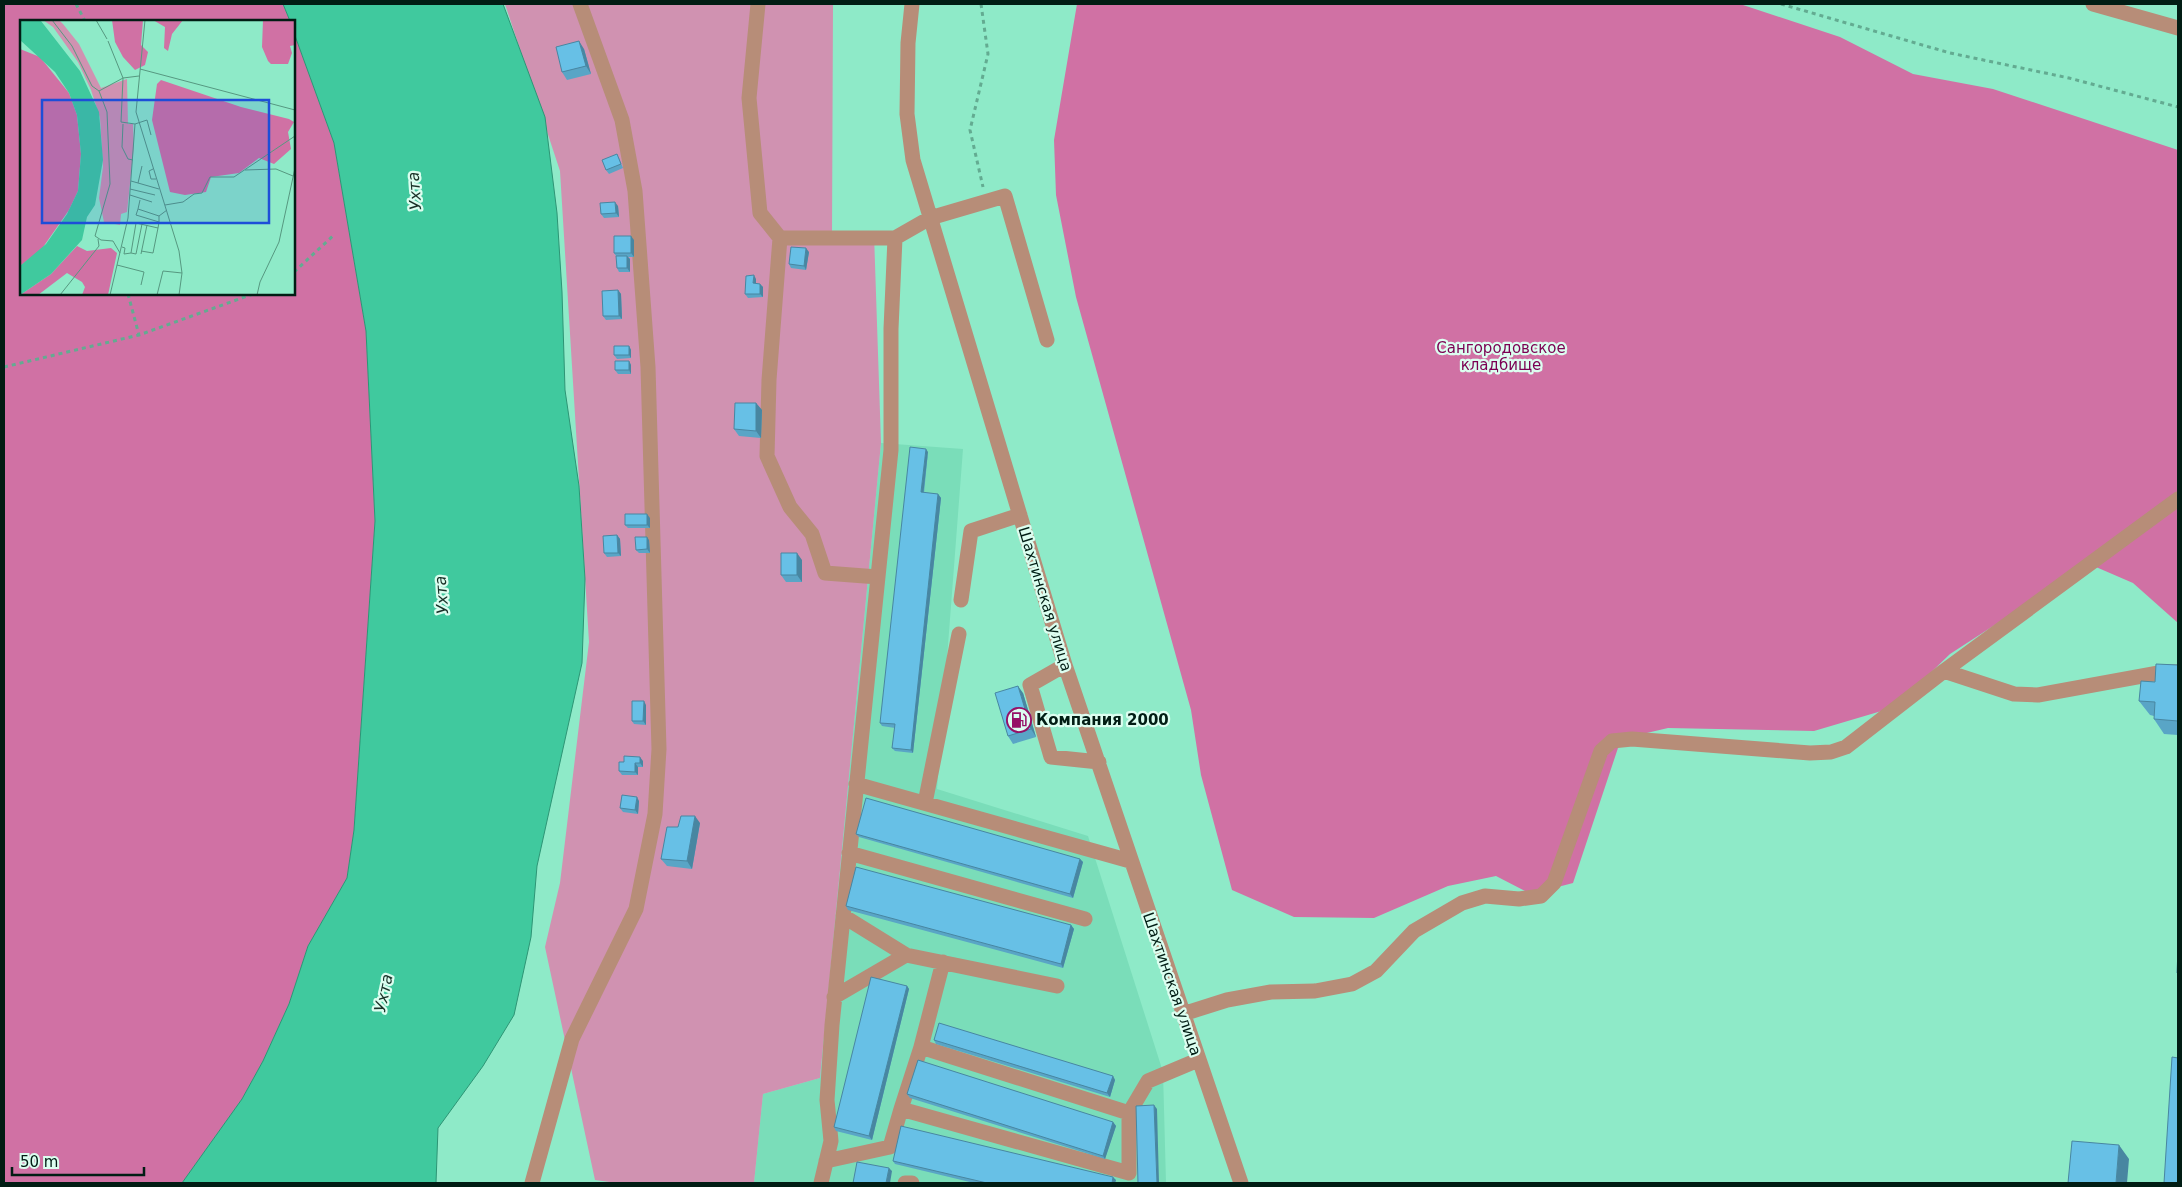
<svg xmlns="http://www.w3.org/2000/svg" width="2182" height="1187" font-family="'DejaVu Sans',sans-serif">
<rect width="100%" height="100%" fill="#8eeac8"/>
<path fill="#7addb9" d="M881 443 963 449 937 789 1088 836 1163 1072 1166 1183H754L763 1094 820 1078Z"/>
<path fill="#d092b1" d="M505 4H833L832 234H874L881 443 820 1078 763 1094 754 1183H617L595 1180 545 947 560 883 589 642 560 171Z"/>
<path fill="#d071a4" d="M4 4H283L290 21H21V294H294V33L334 143 366 331 375 521 354 830 347 878 308 946 289 1004 263 1061 242 1099 182 1183H4Z
M1077 4H1740L1840 37 1913 74 1993 89 2178 150V623L2133 583 2089 564 1950 654 1895 707 1814 731 1668 728 1621 739 1573 883 1531 894 1496 876 1448 886 1374 918 1294 917 1232 890 1201 775 1191 710 1076 297 1056 195 1054 140Z"/>
<path fill="#40c99e" stroke="#2d9575" d="M283 4H503L545 117 557 213 562 292 565 390 579 486 585 579 582 663 537 866 531 937 514 1015 483 1066 438 1128 436 1183H182L242 1099 263 1061 289 1004 308 946 347 878 354 830 375 521 366 331 334 143 294 33V21H290Z"/>
<g fill="none" stroke-linecap="round" stroke-linejoin="round">
<path stroke="#63ab91" stroke-width="3" stroke-dasharray="4 4" stroke-linecap="butt" d="M76 4 85 21
M981 4 988 54 970 130 983 187
M1781 4 1950 53 2069 78 2178 107
M294 272 335 234
M128 294 139 335
M4 367 139 335 253 294"/>
<path stroke="#b78d78" stroke-width="15" d="M758 4 749 98 760 213 780 238H895
M912 4 908 43 907 114 913 160 1065 665 1241 1183
M2093 4 2178 28
M780 238 769 380 767 456 790 507 812 534 825 573 878 577
M961 600 971 531 1020 515
M1065 665 1030 685 1051 757 1099 762
M1944 671 2014 694 2038 695 2164 672H2178
M856 784 1130 861
M925 803 959 634
M849 853 1085 919
M843 916 906 955 1057 986
M943 962 921 1047 1129 1113 1148 1081 1198 1060
M834 997 906 955
M1183 1014 1227 1000 1271 992 1315 991 1352 984 1376 971 1414 931 1462 903 1485 896 1519 899 1541 896 1554 883 1601 751 1612 741 1632 739 1810 753 1831 752 1846 747 1944 671 2178 499
M921 1047 901 1109 1129 1173V1113
M826 1161 890 1147 901 1109
M532 1183 572 1039 636 909 655 814 659 749 648 367 635 191 622 120 580 4
M821 1183 831 1141 827 1100 832 1025 891 450V329L895 238 930 218 1005 196 1047 340
M905 1183H912"/>
</g>
<path fill="#59a5c6" d="M584 49 591 74 567 80 562 72Z
M619 158 623 168 609 174 606 170Z
M618 206 619 217 604 218 601 214Z
M634 240V257H628L630 259V272H619L617 268 616 256 614 253Z
M809 252 806 270 791 268 789 264Z
M756 279V283L760 284 763 287V297L748 298 745 294Z
M618 290 621 294 622 319 606 320 603 316Z
M629 346 631 350V358L617 359 614 355Z
M629 361 631 365V374H618L615 370Z
M756 403 762 410 761 438 739 436 734 429Z
M928 452 924 493 938 494 941 498 913 753 895 751 892 748 895 728 882 726 880 723Z
M650 518V528H628L625 525Z
M617 535 620 539 621 556 607 557 604 553Z
M649 540 650 553H639L636 550Z
M802 560V582H786L781 575Z
M2178 665V735L2164 734 2154 719V716L2150 715 2139 701 2155 682Z
M1023 693 1036 737 1013 744 1008 736Z
M646 705V725L634 724 632 721Z
M643 761V767H638V775H622L619 771V762Z
M639 801 638 814 623 812 620 808Z
M700 823 692 869 667 866 661 859 678 827Z
M856 834 1080 859 1083 862 1073 898 859 837Z
M846 906 1071 925 1074 929 1063 968 848 910Z
M907 986 909 989 872 1140 836 1131 834 1127Z
M934 1040 1113 1076 1115 1080 1110 1097 936 1044Z
M907 1094 1113 1122 1116 1126 1105 1159 910 1098Z
M893 1161 1116 1180 1115 1183H974L895 1164Z"/>
<path fill="#4886a1" d="M579 41 584 49 591 74 586 66Z
M615 202 618 206 619 217 616 213Z
M631 236 634 240V257L631 253Z
M806 248 809 252 806 270 804 266Z
M627 256 630 259V272L627 268Z
M754 275 756 279V286L753 283Z
M760 284 763 287V297L760 294Z
M618 290 621 294 622 319 619 316Z
M629 346 631 350V358L629 355Z
M629 361 631 365V374L629 370Z
M756 403 762 410 761 438 756 431Z
M926 449 928 452 923 496 921 492Z
M938 494 941 498 913 753 911 750Z
M647 514 650 518V528L647 525Z
M617 535 620 539 621 556 618 553Z
M647 537 649 540 650 553 647 549Z
M797 553 802 560V582L797 575Z
M1018 686 1023 693 1036 737 1031 729Z
M644 701 646 705V725L643 721Z
M640 757 643 761V767L640 763Z
M635 763 638 767V775L635 772Z
M637 797 639 801 638 814 635 810Z
M695 816 700 823 692 869 687 861Z
M1080 859 1083 862 1073 898 1070 894Z
M1071 925 1074 929 1063 968 1061 964Z
M907 986 909 989 872 1140 869 1136Z
M1113 1076 1115 1080 1110 1097 1107 1093Z
M1154 1105 1157 1109 1159 1183H1157Z
M1113 1122 1116 1126 1105 1159 1103 1156Z
M2119 1145 2129 1159 2127 1183H2116Z
M889 1168 892 1171 890 1183H886Z
M1113 1177 1116 1180 1115 1183H1112Z"/>
<path fill="#67c0e6" stroke="#4886a1" d="M579 41 586 66 562 72 556 47Z
M617 154 621 164 606 170 602 160Z
M615 202 616 213 601 214 600 203Z
M614 236H631V253H614Z
M791 247 806 248 804 266 789 264Z
M616 256H627V268H617Z
M754 275 753 283 760 284V294H745L746 276Z
M618 290 619 316H603L602 291Z
M614 346H629V355H614Z
M615 361H629V370H615Z
M735 403H756V431L734 429Z
M910 447 926 449 921 492 938 494 911 750 892 748 895 724 880 723Z
M625 514H647V525H625Z
M617 535 618 553H604L603 536Z
M635 537H647V549L636 550Z
M781 553H797V575H781Z
M2156 664 2178 665V721L2154 719 2155 702 2139 701 2141 681 2155 682Z
M1018 686 1031 729 1008 736 995 693Z
M632 701H644L643 721H632Z
M624 756 640 757V763H635V772L619 771V762H624Z
M622 795 637 797 635 810 620 808Z
M866 798 1080 859 1070 894 856 834Z
M681 816H695L687 861 661 859 667 827H678Z
M856 867 1071 925 1061 964 846 906Z
M2178 950V973H2177Z
M871 977 907 986 869 1136 834 1127Z
M939 1023 1113 1076 1107 1093 934 1040Z
M2172 1057 2178 1058V1183H2164Z
M918 1060 1113 1122 1103 1156 907 1094Z
M1154 1105 1157 1183H1138L1136 1106Z
M901 1126 1113 1177 1112 1183H987L893 1161Z
M2072 1141 2119 1145 2116 1183H2068Z
M857 1162 889 1168 886 1183H853Z"/>
<defs>
<symbol id="fuel-ring" viewBox="-11 -11 22 22"><circle r="9.5" fill="#dcfef0" stroke="#961067" stroke-width="1.5"/><path d="M-5.5-6h7V0h2V4h1.3V-2.5L3-4.5l.8-.8L6-3V5H2.5V1h-1V6h-7ZM-4.2-4.7v3.2H.2V-4.7Z" fill="#961067"/></symbol>
</defs>
<g fill-rule="evenodd">
<use href="#fuel-ring" x="1005" y="706" width="28" height="28"/>
</g>
<g text-anchor="middle" stroke-width="4.5" stroke-linejoin="round" paint-order="stroke">
<g font-size="15" fill="#7b0052" stroke="#dcfef0">
<text x="1501" y="353">Сангородовское<tspan x="1501" dy="17">кладбище</tspan></text>
</g>
<g font-size="15" fill="#011d14" stroke="#dcfef0">
<text transform="translate(1045 599) rotate(73)" y="5">Шахтинская улица</text>
<text transform="translate(1172 984) rotate(71)" y="5">Шахтинская улица</text>
</g>
<g font-size="15" font-weight="bold" fill="#011d14" stroke="#dcfef0" text-anchor="start">
<text x="1036" y="725">Компания 2000</text>
</g>
<g font-size="16" font-style="italic" fill="#1a3128" stroke="#dcfef0">
<text transform="translate(414 191) rotate(-94)" y="6">Ухта</text>
<text transform="translate(441 595) rotate(-94)" y="6">Ухта</text>
<text transform="translate(383 993) rotate(-78)" y="6">Ухта</text>
</g>
</g>
<g transform="translate(20 20)">
<rect width="275" height="275" fill="#8eeac8"/>
<path d="M23 0H39L43 4 59 24 81 68 107 59 108 104H113L114 126 107 192 101 194 100 205 84 202 79 178 83 147 80 98 71 70 58 42 33 7Z" fill="#d092b1"/>
<path d="M92 0H123L121 25 128 32 125 45 115 50 103 37 95 22ZM133 0H163L152 14 148 31 144 28 145 7ZM243 0H275V25L270 26 272 33 268 44H251L248 41 242 27ZM0 29 20 37 49 73 57 95 61 134 58 171 49 190 21 230 0 246ZM141 60 221 87 269 99 274 102 268 112 271 129 254 144 239 138 219 153 191 157 186 172 165 175 150 172 132 100 137 64ZM57 226 67 231 91 228 97 233 88 275H62L65 267 62 262 47 253 18 275H0L31 254Z" fill="#d071a4"/>
<path d="M0 0 21 1 60 51 79 92 83 140 75 185 67 197 62 220 31 254 0 275V246L26 224 47 194 58 171 61 134 57 95 49 73 35 52 0 20Z" fill="#40c99e"/>
<path fill="none" stroke="#569880" stroke-width="1" d="M32 0 52 26 72 66 79 71 87 92 90 164 75 216 81 220 93 221 100 233M76 0 87 19M125 0 116 92 159 231 162 253 159 275M88 21 103 58 101 102 115 104M120 49 275 90M79 71 103 58 119 56M103 104 102 127 108 139 113 140M133 149 129 151 131 159H136M225 150 256 149 273 156M111 161 139 169M118 163 122 146M110 169 135 175M110 175 132 182M120 180 118 189 139 196 147 190M145 185 163 182 174 174 182 173 190 157H214L275 116M118 189 116 195 139 202V196M102 227 105 228 104 234 111 233 116 203 138 208 139 202M121 231 133 233 138 208M111 233 116 234 122 204M121 234 127 205M97 245 124 252 121 265M40 275 79 226 78 219M90 275 108 198 115 104 127 100 131 115M137 275 143 251 162 253M237 275 240 262 259 222 275 148"/>
<path fill="#1d4ed8" fill-opacity="0.15" stroke="#1d4ed8" stroke-width="2.5" d="M22 80H249V203H22Z"/>
<rect width="275" height="275" fill="none" stroke="#011d14" stroke-width="2.5"/>
</g>
<rect width="2182" height="1187" fill="none" stroke="#011d14" stroke-width="10"/>
<path d="M12 1167v8h132v-8" fill="none" stroke="#011d14" stroke-width="2.5"/>
<text x="20" y="1167" font-size="15" fill="#011d14" stroke="#dcfef0" stroke-width="4" paint-order="stroke">50 m</text>
</svg>
